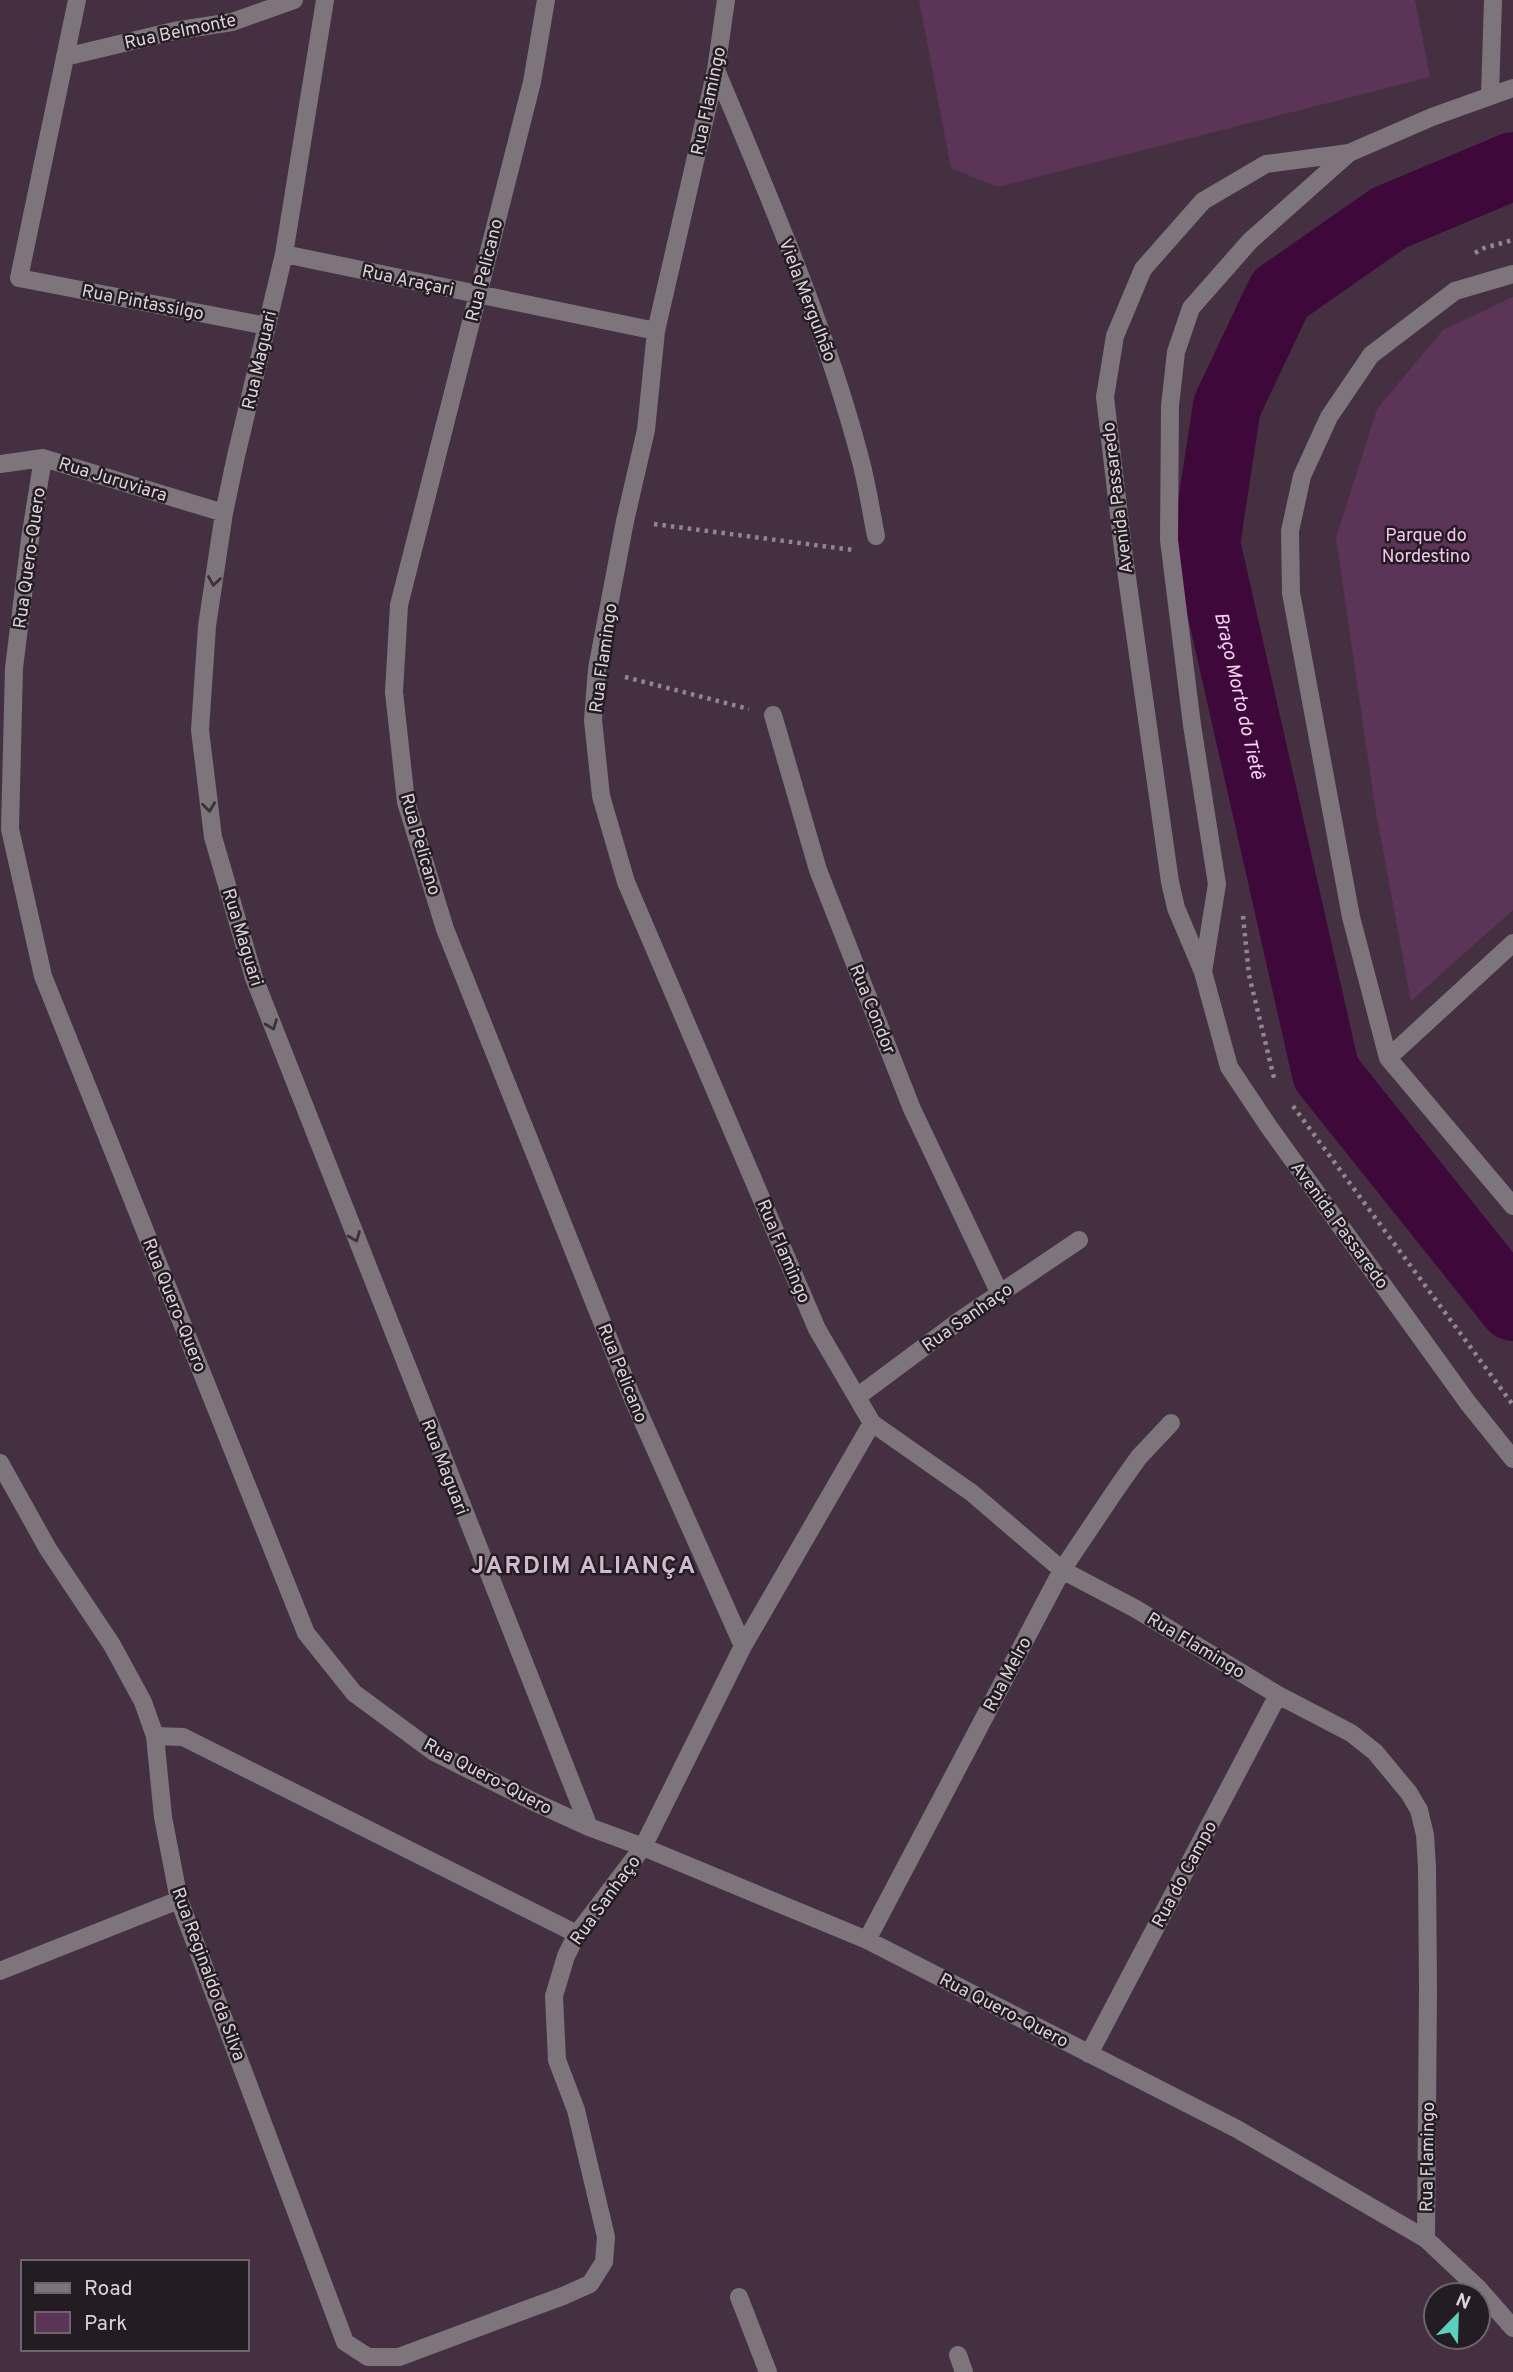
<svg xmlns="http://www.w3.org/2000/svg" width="1513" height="2372" font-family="Overpass,sans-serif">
<rect width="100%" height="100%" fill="#443041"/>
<path fill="#5c3457" d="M919 0H1415L1430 77 998 187 951 168Z
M1513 297V910L1411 1001 1375 807 1336 538 1377 409 1443 330Z"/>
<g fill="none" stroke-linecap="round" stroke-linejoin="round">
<path stroke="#3e093a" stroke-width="68" id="s1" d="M1513 166 1389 218 1280 294 1227 406 1206 543 1326 1073 1513 1307"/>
<path stroke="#948491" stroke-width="4.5" stroke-dasharray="3.5 5" stroke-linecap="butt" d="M1475 253 1484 248 1513 240
M654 524 853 550
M625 677 749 709
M1243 916 1249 975 1275 1082
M1293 1106 1513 1405"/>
<path stroke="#7e747c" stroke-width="18" d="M77 0 19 278 267 326
M325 0 284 254 236 456 224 513 207 626 200 730 213 837 254 978 589 1827
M546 0 532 82 399 605 394 692 406 802 445 929 632 1397 743 1646
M726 0 716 70 656 331 646 430 625 521 597 669 593 720 601 796 626 882 817 1329 872 1423 972 1493 1062 1570 1136 1609 1278 1695 1351 1733 1375 1752 1409 1793 1419 1810 1425 1835 1427 1867 1428 1989 1426 2239
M65 57 174 31 232 22 294 0
M716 70C769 197 825 325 860 458 867 484 871 511 876 536
M1513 88 1432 117 1349 153 1266 164 1203 201 1143 269 1115 336 1105 397 1123 549 1170 882 1176 908 1203 972 1229 1067 1269 1127 1468 1403 1513 1459
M1490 95 1493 0
M284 254 656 331
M1513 274 1455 291 1371 355 1329 417 1302 476 1290 531 1291 593 1351 917 1388 1058 1513 1206
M43 458 30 539 14 668 10 829 43 976 306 1633 354 1693 434 1752 532 1801 589 1827 643 1847 867 1940 1237 2129 1426 2239 1478 2288 1513 2328
M0 464 43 458 224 513
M773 715 818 870 912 1109 1000 1294
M1203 972 1217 884 1192 725 1169 540 1170 406 1176 352 1191 308 1250 241 1349 153
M1388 1058 1513 943
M857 1397 959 1321 1079 1240
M0 1463 48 1549 112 1645 143 1702 155 1736 163 1817 179 1900 345 2342 368 2357H399L563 2296 590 2284 604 2262 606 2237 576 2110 557 2060 554 1996 566 1956 577 1934 643 1847 743 1646 872 1423
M155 1736 183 1737 577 1934
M867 1940 1062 1570 1117 1488 1139 1457 1171 1423
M0 1971 179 1900
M1089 2054 1278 1695
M739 2297 768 2372
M958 2355 964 2372"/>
</g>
<defs><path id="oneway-chevron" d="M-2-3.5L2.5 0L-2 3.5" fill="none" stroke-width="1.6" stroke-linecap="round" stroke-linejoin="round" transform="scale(1.75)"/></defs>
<g stroke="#3a3239">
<use href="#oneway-chevron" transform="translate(214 581) rotate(99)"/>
<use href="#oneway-chevron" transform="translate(209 807) rotate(83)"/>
<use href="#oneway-chevron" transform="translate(272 1025) rotate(69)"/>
<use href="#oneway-chevron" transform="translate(355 1237) rotate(69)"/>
</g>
<g text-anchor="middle" stroke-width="5" stroke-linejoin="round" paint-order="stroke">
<g font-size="18" fill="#ddd1db" stroke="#241c23">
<text transform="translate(180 31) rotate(-12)" y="6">Rua Belmonte</text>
<text transform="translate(708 101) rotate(-78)" y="6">Rua Flamingo</text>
<text transform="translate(484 270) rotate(-76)" y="6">Rua Pelicano</text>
<text transform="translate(408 280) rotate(12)" y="6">Rua Araçari</text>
<text transform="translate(808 300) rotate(69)" y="6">Viela Mergulhão</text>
<text transform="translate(143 302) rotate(11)" y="6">Rua Pintassilgo</text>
<text transform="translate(259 360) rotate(-77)" y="6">Rua Maguari</text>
<text transform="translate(113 479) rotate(17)" y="6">Rua Juruviara</text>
<text transform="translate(1117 498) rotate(-97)" y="6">Avenida Passaredo</text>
<text transform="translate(29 558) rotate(-82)" y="6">Rua Quero-Quero</text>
<text transform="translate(603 658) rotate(-82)" y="6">Rua Flamingo</text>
<text transform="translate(421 844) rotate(74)" y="6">Rua Pelicano</text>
<text transform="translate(243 937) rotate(73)" y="6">Rua Maguari</text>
<text transform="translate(873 1009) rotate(68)" y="6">Rua Condor</text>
<text transform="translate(1340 1225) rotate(54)" y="6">Avenida Passaredo</text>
<text transform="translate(784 1251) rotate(67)" y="6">Rua Flamingo</text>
<text transform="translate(175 1305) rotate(68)" y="6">Rua Quero-Quero</text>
<text transform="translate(967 1317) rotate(-35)" y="6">Rua Sanhaço</text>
<text transform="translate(623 1373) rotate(68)" y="6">Rua Pelicano</text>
<text transform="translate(445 1467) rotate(69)" y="6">Rua Maguari</text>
<text transform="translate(1196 1645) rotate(31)" y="6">Rua Flamingo</text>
<text transform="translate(1007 1674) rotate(-62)" y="6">Rua Melro</text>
<text transform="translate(488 1776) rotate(28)" y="6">Rua Quero-Quero</text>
<text transform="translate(1184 1874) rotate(-62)" y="6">Rua do Campo</text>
<text transform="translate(605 1900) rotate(-54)" y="6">Rua Sanhaço</text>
<text transform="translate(209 1974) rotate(70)" y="6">Rua Reginaldo da Silva</text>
<text transform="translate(1004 2010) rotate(27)" y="6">Rua Quero-Quero</text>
<text transform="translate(1427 2157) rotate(-89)" y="6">Rua Flamingo</text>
</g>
<g font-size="18" fill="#f8c5f0" stroke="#241c23">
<text x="1426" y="541">Parque do<tspan x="1426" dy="21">Nordestino</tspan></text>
</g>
<g font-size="19" font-style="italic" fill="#f6d4f1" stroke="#241c23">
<text dy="7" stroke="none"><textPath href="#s1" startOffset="686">Braço Morto do Tietê</textPath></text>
</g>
<g font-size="24" font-weight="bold" letter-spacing="2" fill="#d2bace" stroke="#241c23">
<text x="584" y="1573">JARDIM ALIANÇA</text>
</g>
</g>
<rect x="21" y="2260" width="228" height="91" fill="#241c23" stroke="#6e646d" stroke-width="2"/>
<rect x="35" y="2283" width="35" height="10" fill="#7e747c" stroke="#6e646d" stroke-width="2"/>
<text x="84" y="2295" font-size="21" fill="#ddd1db">Road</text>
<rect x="35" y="2312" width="35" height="21" fill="#5c3457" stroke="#6e646d" stroke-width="2"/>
<text x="84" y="2330" font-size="21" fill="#ddd1db">Park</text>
<g transform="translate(1457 2316) rotate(23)"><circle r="33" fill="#241c23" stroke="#6e646d" stroke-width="2"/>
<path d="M0-5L12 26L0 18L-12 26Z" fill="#5bcebc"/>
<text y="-10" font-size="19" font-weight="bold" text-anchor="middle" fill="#ddd1db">N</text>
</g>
</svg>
